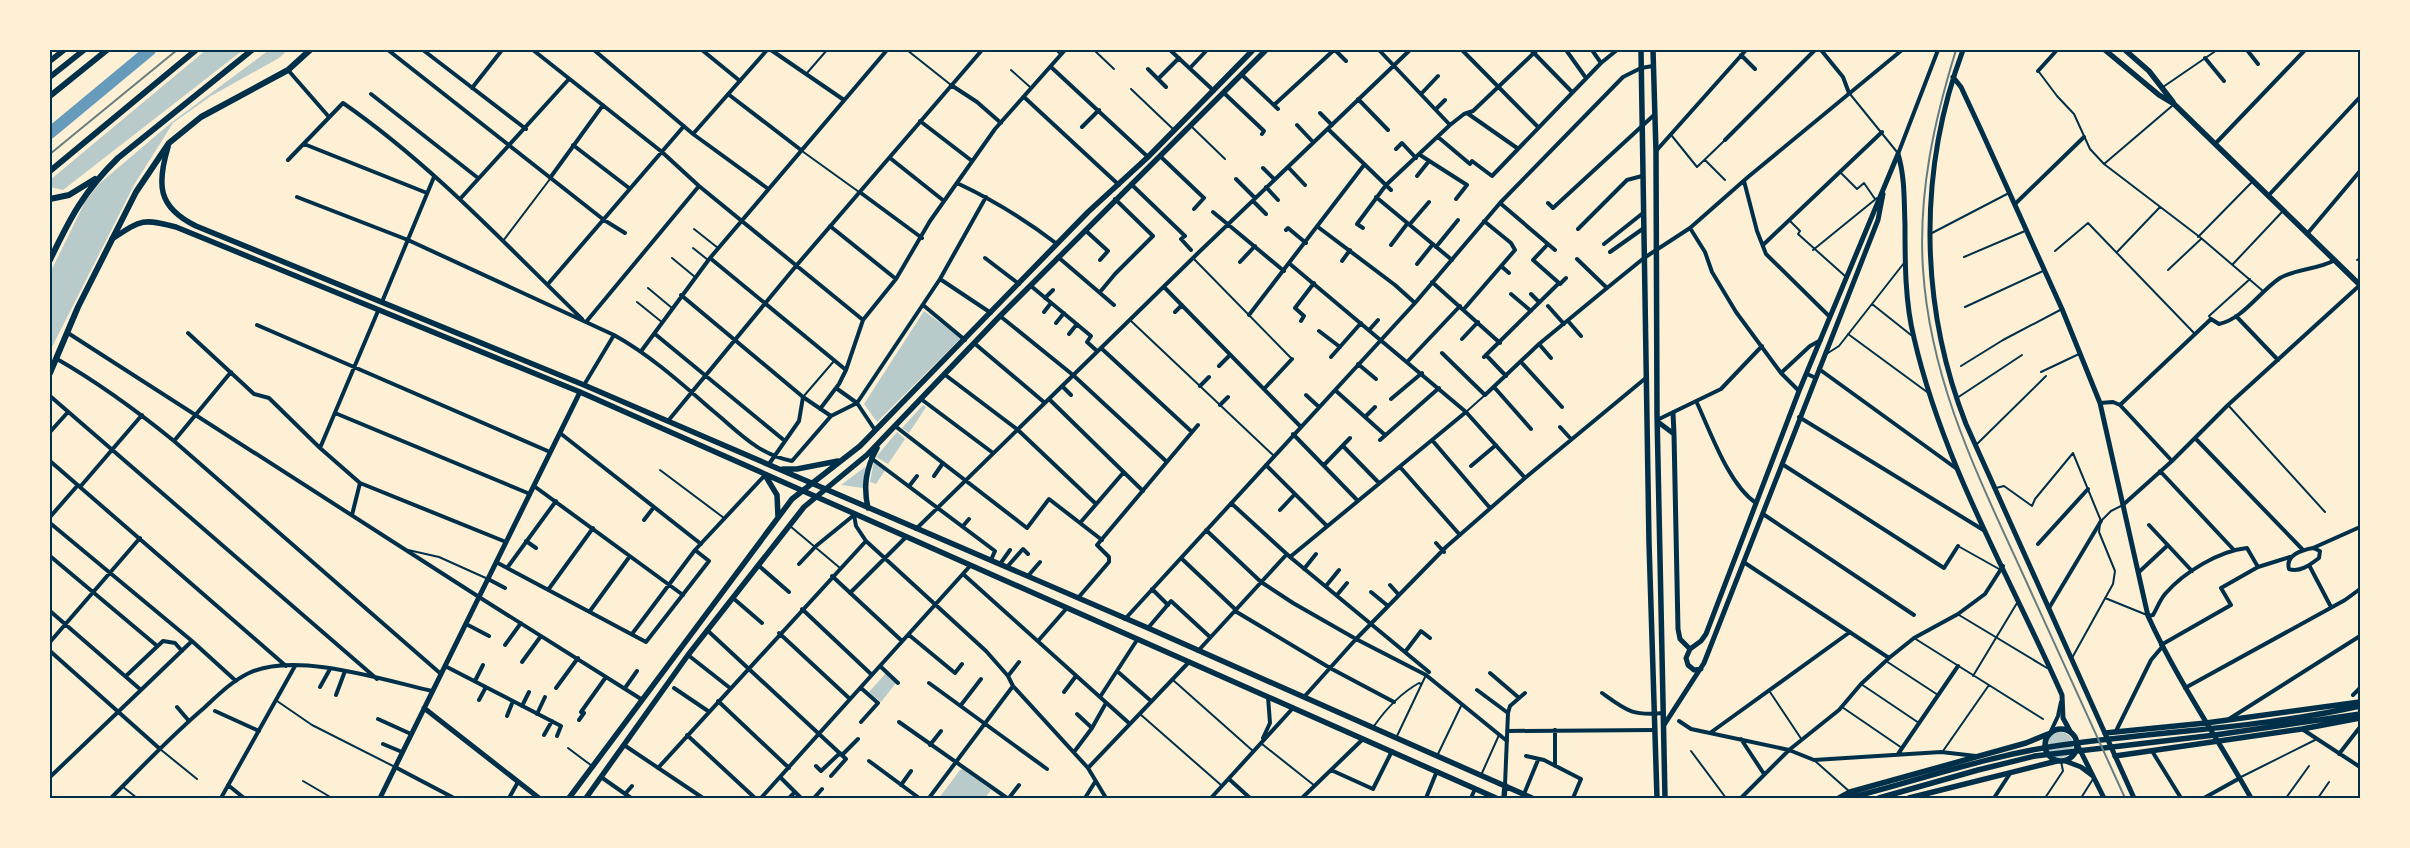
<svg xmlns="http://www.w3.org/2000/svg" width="2410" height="848" font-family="Poppins,sans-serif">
<rect width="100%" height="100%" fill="#fdf0d5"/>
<path fill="#b9caca" d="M206 50H243L63 190 50 187V180Z
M269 50H288L279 58 211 96 173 123 134 185 50 351V273L85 202 99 184 172 122Z
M924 311 961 338 877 422 864 404Z
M923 405 926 407 909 433 902 428Z
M897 432 905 439 888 464 876 457Z
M874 461 886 469 876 484 870 482Z
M865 467 863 488 841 485Z
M886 673 896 683 881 702 869 692Z
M2047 745a13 13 0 1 1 26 0a13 13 0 1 1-26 0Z
M963 769 991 790 985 798H939L960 770Z"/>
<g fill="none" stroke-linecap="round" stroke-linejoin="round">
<path stroke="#669bbc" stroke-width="12" d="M50 133 150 50"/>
<path stroke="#003049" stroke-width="2" d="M907 50 951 85
M1056 50 1061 55
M1094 50 1114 69
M1011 70 1030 87
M2039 72 2057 96 2074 114 2090 149 2104 164 2201 238 2263 291
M807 73 827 50
M2163 87 2217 50
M1131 89 1173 129
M1850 94 1897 152
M1192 127 1225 159
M1672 136 1697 167 1724 141
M802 151 859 192
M1705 160 1725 180
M2104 164 2172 106
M1840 172 1857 189 1864 183 1875 199
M1789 220 1800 231 1798 234 1845 276
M694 229 718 248
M1932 233 2007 194
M2198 237 2253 181
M503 241 550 179
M693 248 708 260
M1813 250 1877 198
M2055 251 2088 223 2195 334
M2117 252 2160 207
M1964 257 2025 231
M672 258 695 277
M1193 258 1291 358
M2357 260 2360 258
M2233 264 2282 212
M2168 270 2201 239
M648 288 672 308
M637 302 663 323
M1872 304 1911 335
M1965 307 2043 271
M2211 319 2209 316 2250 279
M1130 320 1274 456
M1848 334 1927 392
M1828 353 1839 346 1904 263
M1961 366 2003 340 2062 309
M2041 372 2079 354
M803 397 834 361
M1957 398 2022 355
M2228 405 2325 512
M1466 412 1485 395
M1976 445 2046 376
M660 470 724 518
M1996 488 2004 486 2032 506 2035 499 2073 453 2101 521
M2101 521 2111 511 2123 505
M790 526 840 568
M1958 546 1999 569
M408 550 439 557 488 579
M2105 598 2147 615
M1959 615 2047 668
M1914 638 2043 719
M2072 658 2113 584 2115 571 2099 532 2100 524
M1886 661 1938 695
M1973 676 2017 603
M1173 680 1253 751
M1861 684 1919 723
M1770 692 1802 740
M277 701 312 725 395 767
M1842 707 1902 748
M1140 714 1221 785
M1374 726C1386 709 1401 693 1419 683L1421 684
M1397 736 1426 675
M1262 744 1315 786
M568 748 592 766
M160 749 197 779
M1691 751 1726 798
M1943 751 1989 685
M1438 754 1462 704
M1814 760 1850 792
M1482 773 1499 735
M2241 777 2317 739
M303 781 332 798
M123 787 137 798
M2045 798 2063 771 2061 761
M2081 798 2093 779
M2286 798 2309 766
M2318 798 2329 782"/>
<path stroke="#003049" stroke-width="4" d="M388 50 604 220 625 233
M423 50 526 129
M533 50 662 152 699 186 863 320
M594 50 693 134 767 188
M702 50 740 81
M771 50 844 100
M1170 50 1214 91
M1335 50 1346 61
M1379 50 1450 125
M1462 50 1538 127
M1531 50 1572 92
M1566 50 1586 78
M1592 50 1601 63
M1821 50 1843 77 1849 93
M2247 50 2258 64
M1741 55 1755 69
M2205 58 2224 81
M1051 67 1148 157
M1190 68 1207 50
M1148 69 1166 87
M288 70 329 117
M2038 71 2057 50
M1242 75 1278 109
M1158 79 1179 58
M951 85 977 102 1001 123
M472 88 502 50
M1224 93 1264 131 1262 134
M371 94 478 178
M728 94 801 150
M1421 94 1438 76
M1024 97 1119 185
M1358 99 1388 130
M1274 105 1334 50
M1436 109 1445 100
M1320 113 1332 125
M1467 113 1517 148
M920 121 972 161
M1297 125 1313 142
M1082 127 1099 110
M1328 129 1391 190
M693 134 767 50
M1438 137 1470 164 1472 161 1492 176 1601 63 1617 50
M1725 140 1815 50
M304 144 427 193
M2215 144 2305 50
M573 145 629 188
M1396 149 1402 143 1416 158
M1656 151 1746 50
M1898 154 1938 50
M1420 155 1467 185 1456 199
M1160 156 1204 198 1194 209
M890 158 944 201
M288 160 343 103C431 164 505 244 582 319
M1288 167 1305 185
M1263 168 1274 179
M1417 176 1429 161
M550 178 603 105
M1236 179 1255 198
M1744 181 1757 231 1766 254 1830 317
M957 183C993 200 1026 220 1057 244
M1131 184 1185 236 1181 239 1191 250
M1266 187 1278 200
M861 193 922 238
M2268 196 2360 97
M297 197 408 240 614 335C650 355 681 383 712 410 739 432 757 454 792 461L831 416 857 403 940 279 986 197
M1376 197 1452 260
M460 199 569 79
M1253 201 1266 214
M1500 203 1555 250
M1548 203 1553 208 1654 115
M2015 204 2084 137
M1213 212 1284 271
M1410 224 1429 202
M830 226 896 279
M1318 227 1395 285 1415 303
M1363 228 1357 224 1386 185 1450 125 1464 114 1473 111 1537 50
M1690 228 1705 252 1712 272 1736 312 1781 373 1799 391
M1578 229 1627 180 1642 176
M1085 230 1108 251 1100 260
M1286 230 1288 228 1306 243
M2307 234 2360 171
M1604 244 1643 213
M1391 245 1407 224
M1763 245 1882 132
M1436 247 1458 220
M1610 252 1644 228
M1058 257 1114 305
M710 258 846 370
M985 258 1019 284
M1577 259 1607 288
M1342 261 1350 250
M1240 262 1255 246
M1290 264 1466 412 1525 478
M1417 264 1433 244
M1501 266 1509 273
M940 279 991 313
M1432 282 1500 343
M1559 283 1560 284 1566 278
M548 284 684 126
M1031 286 1091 336 1087 342 1097 351
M1164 287 1301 427
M1100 292 1115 274 1153 236 1115 199
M1511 294 1531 311
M1531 294 1539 302
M681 295 803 397 831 416
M1045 298 1053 290
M382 302 434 177
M923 305 965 340
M1548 306 1564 324
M1464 309 1515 250 1511 243 1484 221
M1044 312 1051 303
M1175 312 1182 305
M1249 315 1364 165
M1000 316 1073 375 1167 462
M2236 316 2278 360
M1301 321 1304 316 1295 308 1314 283
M1568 321 1581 336
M586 322 699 186
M1056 323 1064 313
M257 325 550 452
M1370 329 1378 320
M1319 331 1340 347
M68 333 479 597 641 699
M188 333 254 394 269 398 320 448 360 483 506 542
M655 334 785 441
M1069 334 1077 324
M1462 339 1478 322
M974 343 1045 403
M1539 344 1551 358
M1101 348 1192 432
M642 350 710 258 887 50
M1442 353 1485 395 1539 344 1607 288 1644 258 1690 228 1748 177 1902 50
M1486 355 1506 376
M1331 357 1361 323
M1484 357 1559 283 1533 260 1548 244
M57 359C99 383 137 411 174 441L441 674
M1408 361 1460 306
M1521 362 1562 407
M1358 364 1376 379
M1219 366 1230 355
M1819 369 1957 469
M1781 373 1810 346 1821 340
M944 374 1018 430 1096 504
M1807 374 1816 378
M584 385 614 335
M1062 386 1071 395
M1200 386 1209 377
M1494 387 1531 429
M836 388 857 403 875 430
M1264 389 1292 359
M1335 390 1385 435
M1306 395 1319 407
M50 396 377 679
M921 399 993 453
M1049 399 1143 491
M1391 399 1422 373
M1697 403C1711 433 1729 485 1756 503
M2100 403 2113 402 2120 405 2211 319 2219 324C2243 319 2260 291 2280 278 2298 268 2317 270 2335 260
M1220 405 1228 397
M2120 405 2172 461
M820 409 839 384 846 370 863 320 896 279 930 221 995 129 1065 50
M335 413 530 494
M1365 417 1375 407
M1799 417 1985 531
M1657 420 1721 389 1762 346
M668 421 796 266 982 50
M895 426 1027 528 1049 499 1102 540
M1560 427 1571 439
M50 432 68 412
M560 433 701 544
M1293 434 1358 501
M2195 438 2303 550
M1380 440 1439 388
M1432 440 1490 508
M174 441 231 372
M1343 446 1379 483
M320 448 378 311
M871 458 995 551 991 560
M50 461 286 666
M769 464 799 421 803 397
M1782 464 1944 568 1958 546
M1266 465 1327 526
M1324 465 1350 438
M1471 466 1496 445
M1400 467 1460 535
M2160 471 2233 549
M934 476 943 463
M910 485 917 476
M534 486 683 595
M80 487 142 415
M1231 503 1290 557 1429 672
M2124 504 2172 461 2228 405 2360 285
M1280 510 1295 494
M1763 514 1914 615
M352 515 360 483
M854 515 856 526 866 541 986 651 1008 676 1013 686 1088 768 1106 798
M50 517 78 485
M644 520 654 507
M50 523 192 641 236 681
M1080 523 1123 473
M2149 525 2192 571
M963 526 969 519
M916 529 1196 255 1410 50
M1206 530 1261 582 1293 603 1356 639 1426 675 1507 741
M526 541 536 548
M1436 543 1444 552
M2038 544 2088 489
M2313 548 2320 551 2319 558C2311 564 2300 573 2289 569 2285 555 2302 550 2313 548Z
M2313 548 2360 527
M50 556 156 645
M1290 557 1466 412
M1181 558 1236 610
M496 562 646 642 709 561 695 550
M1745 563 1889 658
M799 564 816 546 854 515
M1000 564 1010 550
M758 565 789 592
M2309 565 2331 607
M1007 567 1023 549 1028 554
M507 568 556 501
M1304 569 1316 554
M2139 572 2168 545
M963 574 1130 724
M832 576 902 641
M1028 576 1040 562
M488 579 505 588
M1390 585 1399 595
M1326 586 1339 570
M1152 589 1168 605
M548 590 593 528
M1371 592 1388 606
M850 593 905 538
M1337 595 1347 583
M733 598 762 623
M1078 598 1109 562V557L1097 545 1198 425
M2049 608 2101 521
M802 609 872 675
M50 611 141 690 50 777
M590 611 630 556
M1235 611 1330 668 1394 702
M2148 616 2153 615C2157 608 2160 600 2165 594 2184 572 2219 551 2247 548L2258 567
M1125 619 1415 303 1500 203 1623 77 1641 68 1653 66
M466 624 489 636
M1148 628 1171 601 1210 637
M707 630 846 759 831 776
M779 633 850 699
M632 634 695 550 765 475
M909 635 955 673 962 664
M1038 641 1066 609
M50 642 140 538
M505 645 521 623
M2161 645 2231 605 2221 588 2258 567 2290 557
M50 651 160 749
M1198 651 1287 554
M1405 652 1421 631 1430 638
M688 655 730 688
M522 662 541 636
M445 666 561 726 557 736
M880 666 898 683
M1117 671 1151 701
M1490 673 1518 697
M126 676 163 641 175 643 182 651
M1008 676 1019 662
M475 681 483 665
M929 683 1047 769
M320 687 330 669
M556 688 578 658
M625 688 637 671
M674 688 708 711
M861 688 878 703 861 722
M2185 688 2345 600 2360 589
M141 690 192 641
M1477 690 1508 713
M1064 692 1076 676
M1602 693C1627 711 1632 716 1664 713
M336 695 345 671
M2353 695 2360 688
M1100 697 1137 640
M1304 697 1356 639 1446 547 1525 478 1647 377
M479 700 486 687
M718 701 789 768
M961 705 981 679
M522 706 529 692
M177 707 189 721
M215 711 259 731
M537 714 545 697
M1077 714 1092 728
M507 716 513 701
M378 719 411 734
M2229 719 2360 636
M579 720 584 713 581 712 606 677
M1679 721 1691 729 1789 750 1814 760 1941 752 1976 756
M899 722 1007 798
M2302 729 2360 767
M1555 730V766
M1507 731 1655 730
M2051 731 2058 716 2061 702
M2116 731 2151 660 2162 647
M1710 733 1850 632
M544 735 552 721
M687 735 755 798
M1263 738 1270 723 1268 697
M1741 739 1764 774
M383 744 402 752
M624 745 703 798
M930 745 941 731
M2152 751 2181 798
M1074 752 1092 728 1106 703
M1898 754 1958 666
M2339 754 2360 727
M842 755 858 739
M1526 756 1544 760 1581 779 1573 798
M869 761 919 798
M816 766 821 771 840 753
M395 767 454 798
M658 768 866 541
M1088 768 1189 662
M1331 770 1373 789 1392 751
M601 777 631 798
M780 777 801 798
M1229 779 1250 798
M228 785 244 798
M901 785 911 771
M1505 785 1508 713 1510 706 1525 693
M625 794 632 786
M1524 794 1538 760
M111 798C142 767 171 736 204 708 218 695 232 681 249 673 296 651 384 680 432 691
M221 798 295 666
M509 798 518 782
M761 798 970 566
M789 798 795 792
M814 798 822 789
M929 798 1013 686
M1009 798 1019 785
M1085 798 1095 782
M1211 798 1293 708
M1302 798 1363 739
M1426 798 1437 771
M1471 798 1475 789
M1741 798 1789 750 1839 710 1861 684 1889 658 1914 638 1958 614 1985 594 2003 566
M1994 798 2011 772
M2204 798 2240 778"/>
<path stroke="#003049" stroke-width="5" d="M1963 50C1918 170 1919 304 1966 424L2134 798
M1953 77 1961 87 1981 130 2062 309 2100 403 2148 616C2177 680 2217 737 2251 798
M1898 154C1905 177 1904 201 1905 225 1905 263 1905 302 1914 338 1943 464 2010 577 2062 695L2063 718 2070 731
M1673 413 1674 434
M1658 422 1674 434 1678 629 1680 639 1690 649
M1690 649 1701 641 1706 634 1799 391 1898 154
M1690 649 1686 658 1688 665 1694 670 1701 669
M424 708 539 798
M1664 725 1704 663 1878 220 1883 194
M2077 744 2104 798
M2065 761 2081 767 2093 776
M380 798 580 392"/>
<path stroke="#003049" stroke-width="5.5" d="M1641 50 1649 543 1657 798
M1653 50 1656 152 1657 414 1665 798
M2105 50 2159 95 2174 104 2360 285
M2125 50 2149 71 2173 102
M50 61 64 50
M50 77 84 50
M168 147C157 184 157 207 196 226L584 385 1148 628 1532 798
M112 239C141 220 142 218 176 227L580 392 1496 798
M783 469H797L838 461
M765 475 777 495 778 517
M868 508C863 486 866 468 877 448
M2045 745a16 16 0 1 1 32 0a16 16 0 1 1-32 0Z
M2105 733 2206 723 2360 702
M2115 756 2302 729 2360 718
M569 798 792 499 860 446 1088 212 1148 157 1253 50
M586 798 688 655 804 507 868 454 1000 316 1266 50
M1504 798 1505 785
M1839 798 1850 792 2026 743 2048 734
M1849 798C1920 780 1990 755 2062 745 2161 731 2262 728 2360 706
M1879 798 1978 770 2035 756 2215 735 2360 714
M1909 798 2057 761"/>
<path stroke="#003049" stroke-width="6" d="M50 96 107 50
M50 171 196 50
M50 199 69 195 95 179
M50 260C70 218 84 191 118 158L252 50
M50 373 78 307 136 192 169 143 201 117 288 70 310 50"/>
<path stroke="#657d81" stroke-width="2" d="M1956 50C1934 121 1918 194 1923 269 1930 379 1976 472 2021 570 2056 646 2091 722 2125 798
M50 154 177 50"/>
</g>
<rect width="2410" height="848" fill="none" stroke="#fdf0d5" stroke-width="102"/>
<rect x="51" y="51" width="2308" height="746" fill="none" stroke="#003049" stroke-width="2"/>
</svg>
